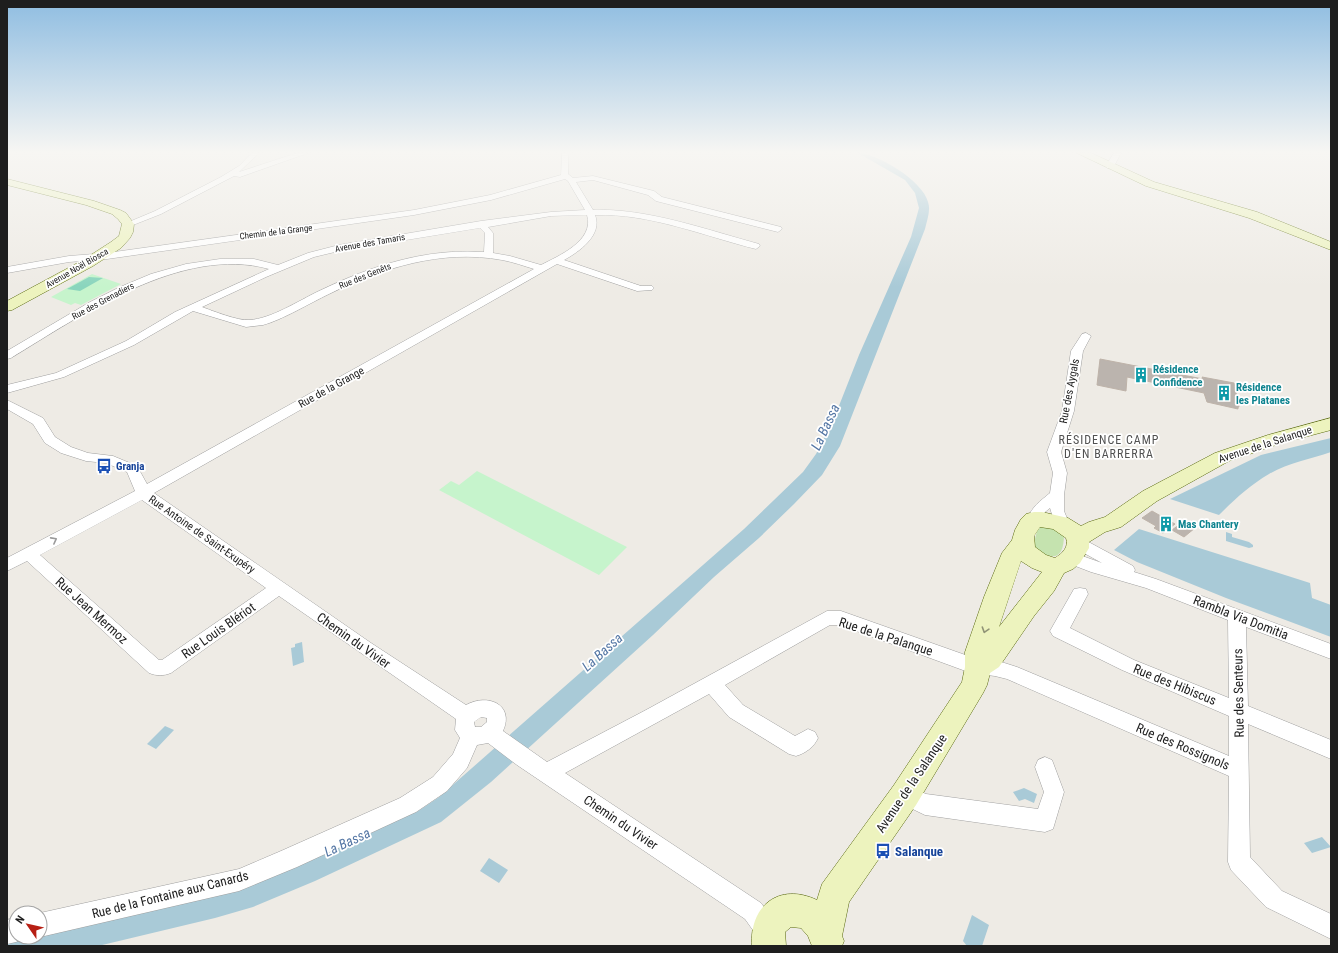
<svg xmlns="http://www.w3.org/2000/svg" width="1338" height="953" font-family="'Roboto Condensed',sans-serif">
<rect width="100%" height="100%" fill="#eeebe5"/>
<path fill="#c5e3af" d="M1042 525H1051L1064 534C1064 561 1052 561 1033 547L1037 531Z"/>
<path fill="#c6f4cc" d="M92 274 121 284 81 305 75 303 71 305 51 297Z
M477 471 627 547 599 575 439 490 451 481 459 485Z"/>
<path fill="#8ad5bd" d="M89 277 103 278 80 291 67 289Z"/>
<path fill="#a9cad7" d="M858 153C877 153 923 181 928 202 931 210 927 220 925 229L840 446 822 475 794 504 759 538 714 577 653 635 491 782 441 822 315 881 253 907 215 918 98 946H7V942C18 938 28 937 40 937L216 892 418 811 439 797 744 529 803 472 816 454 833 421 859 355 911 237 919 208 915 193 905 180Z
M1331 438V452C1311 459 1288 463 1269 474 1250 485 1234 500 1219 515L1170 499 1261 455Z
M1139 529 1310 583 1312 598 1331 605V637L1226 598 1137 562 1114 550Z
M1226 532 1232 534V537L1249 542 1253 545V547L1249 548 1226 541Z
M302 642 304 662 293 666 291 648 295 647V644Z
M165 726 174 730 156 749 147 744Z
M1024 788 1037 794 1034 803 1025 799 1019 801 1013 792Z
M1322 837 1331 847 1312 853 1304 843Z
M489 858 508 870 499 883 480 871Z
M972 915 989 925 982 946H967L963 941Z"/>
<path fill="#bbb4ae" stroke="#beb3a9" d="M1100 359 1203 379 1202 377 1234 383 1239 407H1238V409L1207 402 1204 393 1127 377 1126 391 1097 385Z
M1152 511 1166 519 1175 524 1163 533 1154 528 1156 526 1142 518Z
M1183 522 1195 528 1184 537 1172 530Z"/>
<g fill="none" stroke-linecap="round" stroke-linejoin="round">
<defs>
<path id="street" d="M252 153H259L239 172 297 153H308L240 177 234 176 161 214 128 227 124 224 155 211 221 177 239 166Z
M562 153H568V174L573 178 593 176 654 191 662 197 781 227 782 229 778 232 656 201 648 195 593 180 576 182 593 210C647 208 707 230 759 244L760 246 756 249C704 236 649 213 595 215 603 235 579 252 564 260L641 286H652L654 288 652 290 637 291 557 264 154 493 371 643 466 705C487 693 515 704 503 731L547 762 646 710 827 611H841L971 657 995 660 1017 667 1229 756V716L1122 670 1053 636 1050 631 1074 589 1080 588 1086 589 1088 594 1070 628 1134 660 1229 698 1228 620 1146 588 1091 572 1065 562 1063 558 1065 554 1071 552 1102 563 1073 547 1070 543 1073 539 1078 537 1083 539 1133 566 1135 570 1134 572 1156 579 1331 644V659L1246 627 1248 706 1331 740V759L1248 724 1250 857 1282 891 1331 914V939L1266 907 1231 870 1228 862 1229 776 1007 679 995 676 971 673 840 625H830L725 685 743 705 795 736 808 729 815 732 818 738C814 747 806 753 796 756L789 754 729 717 709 694 565 773 761 903 776 924 780 932 776 940 768 944 760 940 745 919 517 765 488 743 477 745 467 768 447 791 416 812 297 867 239 891 40 937V913L239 869 281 851 400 798 433 777 453 754 460 738 455 730 456 719 279 596 171 673C163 676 157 676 149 673L27 561 7 571V558L135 491 127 472 106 463 86 461 61 453 45 443 33 424 7 409V400L43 418 55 437 71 447 88 453 113 456 137 466 147 484 534 269C524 266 513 262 502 260 441 249 383 268 329 294 310 303 282 320 263 325L246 327 193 311 134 345 64 377 7 393V385L56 373 126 341 175 312 269 269C182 245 82 315 11 358L7 359V351L90 302 120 287 151 274 186 264 220 259H254L278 265 308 253 339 245 481 221 551 212 585 210 568 181 565 179 491 200 414 215 107 259 69 262 7 273V267L69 256 107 253 414 210 490 195 561 175ZM587 215C595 241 558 256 541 265L510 256 493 253V233L488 227 551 216ZM480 228 485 233 484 252C425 248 371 266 319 291 298 301 271 319 249 320 238 321 213 311 202 307L266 277 314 257 339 251ZM142 500 266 588 162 660H159L40 555ZM481 717 487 718V722L481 727H475L474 722Z
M1114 153H1121L1113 168H1107L1106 166Z
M1086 333 1091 336 1083 351 1074 411 1061 452 1067 473 1064 495V511L1069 523 1066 527 1061 528 1056 527 1050 508 1045 512 1039 523 1034 524 1029 523 1027 519C1033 506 1039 502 1050 493L1053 473 1047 452 1062 411 1071 351 1082 334Z
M1045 757 1052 760 1064 792 1053 829 1045 832 925 815 898 802 895 795 898 788 905 785 926 794 1038 809 1044 792 1035 767 1038 760Z
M16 918V937H25L16 942 7 944V920Z"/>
<path id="secondary" d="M1077 153H1091L1154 182 1257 212 1331 242V250L1249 218 1146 186Z
M7 179 94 201 120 210 126 213 134 224 133 232 130 238 121 248 93 266 12 310 7 311V301L83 260 111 242 119 236 122 224 118 219 112 214 86 205 7 185Z
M1331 418V430L1282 443 1229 461 1157 501 1121 527 1105 532 1089 542V548L1080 563 1073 569 1064 573 1054 591 1034 616 999 667 990 673 987 685 983 693 916 805 849 902 842 936 844 941 842 946H812L808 936 801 928 791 927 785 932 786 946H752C749 906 779 882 817 900L822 884 894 785 962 682 965 667V652L984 597 1002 553 1012 540 1015 530 1021 519 1026 514 1034 512H1042L1068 518 1081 526 1089 522 1105 517 1143 491 1215 453 1268 435ZM1040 527 1053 529 1066 538C1069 547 1063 553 1055 558L1046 555 1035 547 1034 536ZM1021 561 1032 568 1042 572 999 627Z"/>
</defs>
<use href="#street" stroke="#9f9f9f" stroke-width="1"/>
<use href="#secondary" stroke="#5a6a10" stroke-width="1"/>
<use href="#street" fill="#fff" fill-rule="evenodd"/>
<use href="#secondary" fill="#edf3be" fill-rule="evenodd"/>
</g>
<defs><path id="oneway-chevron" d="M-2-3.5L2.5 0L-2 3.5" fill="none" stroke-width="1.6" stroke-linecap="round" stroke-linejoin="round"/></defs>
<use stroke="#9a9a9a" href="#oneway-chevron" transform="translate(54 540) rotate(-28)"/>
<use stroke="#909376" href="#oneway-chevron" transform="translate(985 630) rotate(108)"/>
<linearGradient id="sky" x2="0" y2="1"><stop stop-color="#8fbde1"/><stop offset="0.53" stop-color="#f7f6f3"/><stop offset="1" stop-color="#f7f6f3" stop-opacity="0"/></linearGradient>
<rect width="1338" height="287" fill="url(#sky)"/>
<defs>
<symbol id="building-bare" viewBox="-9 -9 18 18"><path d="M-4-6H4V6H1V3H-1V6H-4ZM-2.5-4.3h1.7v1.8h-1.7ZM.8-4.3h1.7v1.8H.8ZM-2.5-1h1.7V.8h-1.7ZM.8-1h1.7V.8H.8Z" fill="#0f9aa8" stroke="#fff" stroke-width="2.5" paint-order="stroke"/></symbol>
<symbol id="bus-bare" viewBox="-9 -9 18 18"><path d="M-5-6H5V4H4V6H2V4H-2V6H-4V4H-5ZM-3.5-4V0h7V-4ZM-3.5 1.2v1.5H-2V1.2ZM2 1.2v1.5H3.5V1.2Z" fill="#1a4fb4" stroke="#fff" stroke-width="2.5" paint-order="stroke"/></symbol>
</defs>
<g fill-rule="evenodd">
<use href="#building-bare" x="1130" y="364" width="22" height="22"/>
<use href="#building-bare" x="1213" y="382" width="22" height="22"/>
<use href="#bus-bare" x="93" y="455" width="22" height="22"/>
<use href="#building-bare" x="1155" y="513" width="22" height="22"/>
<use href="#bus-bare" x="872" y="840" width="22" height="22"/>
</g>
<g text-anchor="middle" stroke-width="3.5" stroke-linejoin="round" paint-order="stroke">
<g font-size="9" fill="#1e1e1e" stroke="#fff">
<text transform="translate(276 232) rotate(-7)" y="3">Chemin de la Grange</text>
<text transform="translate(370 243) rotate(-10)" y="3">Avenue des Tamaris</text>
<text transform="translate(77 268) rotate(-30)" y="3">Avenue Noël Biosca</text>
<text transform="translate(365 276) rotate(-22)" y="3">Rue des Genêts</text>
<text transform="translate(103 301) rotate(-28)" y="3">Rue des Grenadiers</text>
</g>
<g font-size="11" font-weight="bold" fill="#0d838f" stroke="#fff" text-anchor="start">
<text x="1153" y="373">Résidence<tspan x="1153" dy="13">Confidence</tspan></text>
<text x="1236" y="391">Résidence<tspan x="1236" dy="13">les Platanes</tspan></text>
<text x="1178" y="528">Mas Chantery</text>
</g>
<g font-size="11" fill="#1e1e1e" stroke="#fff">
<text transform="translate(331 387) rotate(-29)" y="4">Rue de la Grange</text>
<text transform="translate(1069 391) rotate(-79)" y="4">Rue des Aygals</text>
<text transform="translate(1265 444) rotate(-18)" y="4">Avenue de la Salanque</text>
<text transform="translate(202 534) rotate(35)" y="4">Rue Antoine de Saint-Exupéry</text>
</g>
<g font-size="11" font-weight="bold" fill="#164399" stroke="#fff" text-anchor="start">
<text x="116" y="470">Granja</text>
</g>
<g font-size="12" letter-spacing="1" fill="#515151" stroke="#fff">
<text x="1109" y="444">RÉSIDENCE CAMP<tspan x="1109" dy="14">D'EN BARRERRA</tspan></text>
</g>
<g font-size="13" fill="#1e1e1e" stroke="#fff">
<text transform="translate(92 610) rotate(42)" y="5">Rue Jean Mermoz</text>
<text transform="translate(1241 617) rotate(21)" y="5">Rambla Via Domitia</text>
<text transform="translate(218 630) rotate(-35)" y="5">Rue Louis Blériot</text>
<text transform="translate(886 636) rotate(18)" y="5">Rue de la Palanque</text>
<text transform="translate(354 640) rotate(35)" y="5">Chemin du Vivier</text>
<text transform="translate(1175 684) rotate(22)" y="5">Rue des Hibiscus</text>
<text transform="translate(1238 693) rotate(-91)" y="5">Rue des Senteurs</text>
<text transform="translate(1183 746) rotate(23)" y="5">Rue des Rossignols</text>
<text transform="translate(911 783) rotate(-56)" y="5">Avenue de la Salanque</text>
<text transform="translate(621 822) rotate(34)" y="5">Chemin du Vivier</text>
<text transform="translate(170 894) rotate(-14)" y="5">Rue de la Fontaine aux Canards</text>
</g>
<g font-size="13" font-weight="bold" fill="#164399" stroke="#fff" text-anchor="start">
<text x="895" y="856">Salanque</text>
</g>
<g font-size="14" font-style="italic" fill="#5476a4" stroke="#fff">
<text transform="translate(825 427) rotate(-65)" y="5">La Bassa</text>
<text transform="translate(602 652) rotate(-42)" y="5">La Bassa</text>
<text transform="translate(347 842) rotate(-25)" y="5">La Bassa</text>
</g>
</g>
<rect width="1338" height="953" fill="none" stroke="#1e1e1e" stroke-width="16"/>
<g transform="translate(28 925) rotate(304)"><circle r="19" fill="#ffffff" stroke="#a5a5a5"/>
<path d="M0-3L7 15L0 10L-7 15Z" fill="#b71f14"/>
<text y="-6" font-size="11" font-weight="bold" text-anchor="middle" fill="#1e1e1e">N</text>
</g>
</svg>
